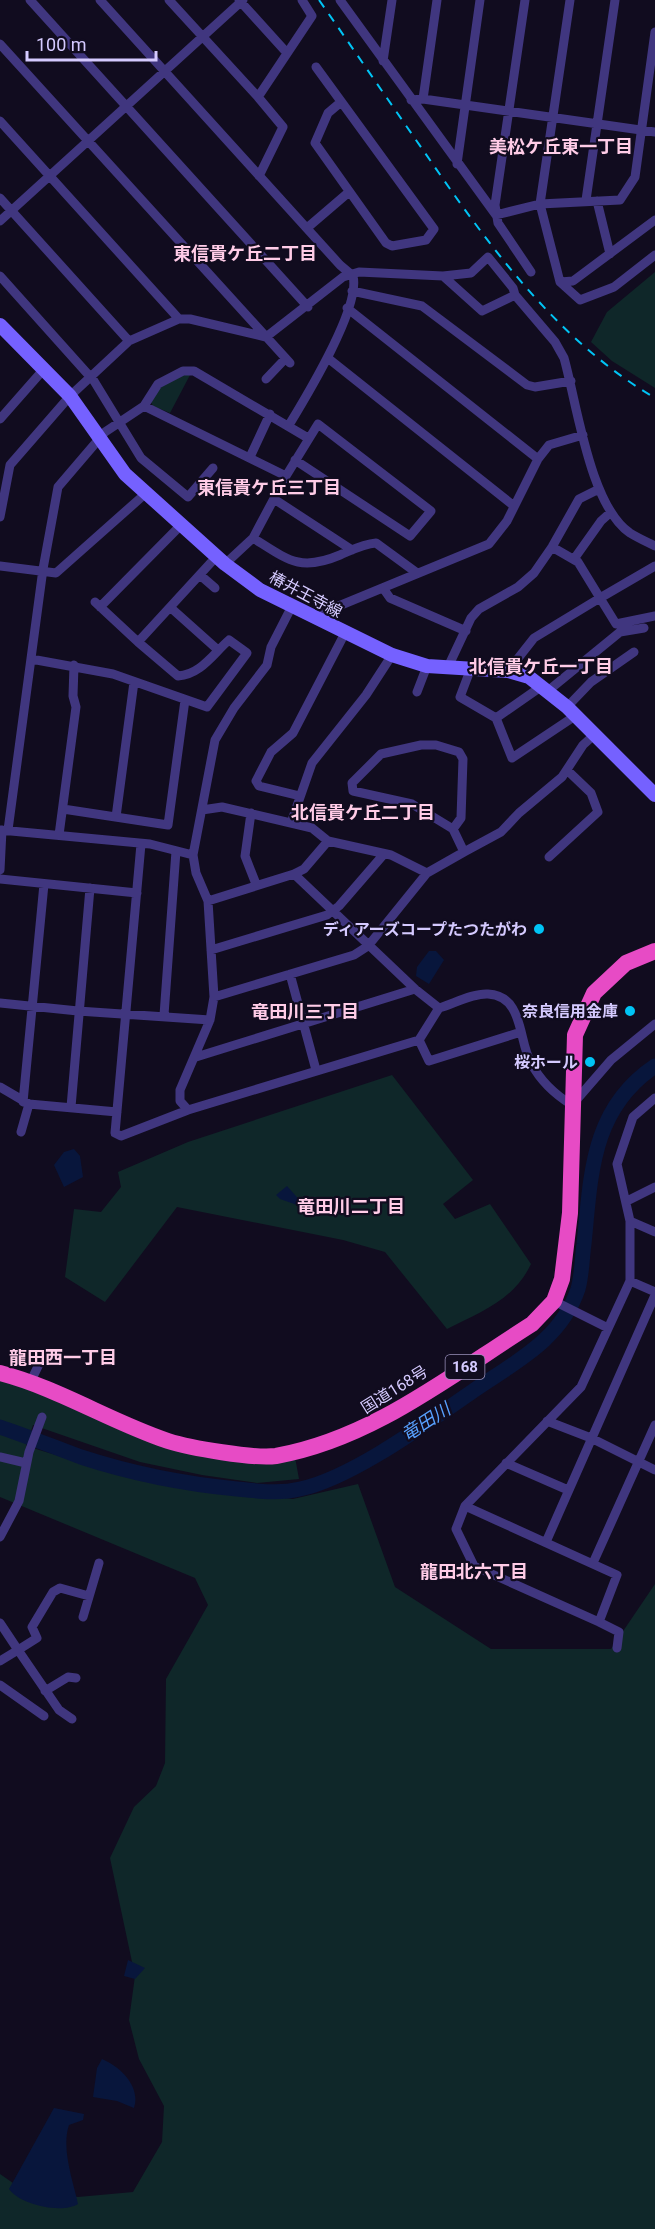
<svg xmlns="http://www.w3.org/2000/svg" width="655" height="2229" font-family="Roboto,'Noto Sans JP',sans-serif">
<rect width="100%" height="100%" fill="#110c1f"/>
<path fill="#0f2729" d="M655 272V388L612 361 591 342 607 312Z
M182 374 190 375 170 413 153 406 151 402 161 386Z
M392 1075 473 1180 443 1204 455 1219 490 1204 531 1264C514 1300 481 1312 447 1329L385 1252 343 1240 177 1207 105 1302 65 1277 74 1209 101 1212 121 1187 118 1172 188 1142Z
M0 1377 149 1439 295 1457 299 1479 257 1483 202 1475 140 1462 33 1425 26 1446 139 1480 293 1499 358 1484 395 1587 491 1649H611L655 1584V2229H0V2174L23 2190 78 2197 133 2192 162 2142 164 2106 139 2059 129 2020 135 1976 110 1858 134 1807 156 1786 165 1763 166 1679 208 1605 195 1578 0 1497Z"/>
<path fill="#08163c" d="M429 951H436L444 960 429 984 416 976 417 967Z
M74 1149 80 1156 83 1177 64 1187 54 1165 64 1152Z
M287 1186 303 1204 300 1206 280 1199 276 1195Z
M128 1960 145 1968 135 1979 124 1976Z
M102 2059C121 2067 141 2087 134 2108L117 2101 93 2097 97 2068Z
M54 2108 84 2114 83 2120 69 2125C61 2149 73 2180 78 2204 62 2214 20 2205 9 2189Z"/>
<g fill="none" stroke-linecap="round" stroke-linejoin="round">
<path stroke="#08163c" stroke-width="15" d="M0 1427C27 1436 54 1447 81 1457 130 1473 185 1484 237 1489 257 1491 279 1494 300 1489 352 1478 428 1422 473 1391 515 1362 561 1340 578 1289 582 1275 582 1258 584 1244 591 1175 591 1109 655 1066"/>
<path stroke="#40367f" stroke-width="9" d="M30 0 308 307
M100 0 340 265 353 276C361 307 306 397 289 425
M169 0 258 97
M239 0 287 53
M340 0 496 215 540 204 620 200 635 177 655 32
M525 0 495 205 498 223 531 272
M570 0 540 204 560 282 580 300 614 287 655 255
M0 44 290 363
M383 61 392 0
M316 67 434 229 426 240 392 246 386 243 315 143 328 113 341 102
M423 99 437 0
M411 100 423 99 655 132
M0 121 179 319
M457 164 480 0
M259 176 283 127 258 97 312 16 302 0
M0 198 129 341
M586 200 615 0
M597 201 610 254
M0 221 243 0
M307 228 349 192
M0 276 94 381 141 458 188 497 213 468
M443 276 471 273 488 257 513 288 515 295
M560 282 573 281 655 220
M352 291 422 306 527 385 535 387 571 381
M347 308 538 459
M329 359 514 506
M266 379 285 359
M144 406 286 476
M0 419 44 369
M250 457 270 414
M274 499 352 550
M0 517 10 465 70 396 129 341 179 319H190L266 337 343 277 359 272 443 276 482 311 515 295 555 342 564 358C577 404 590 506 630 533 638 538 647 542 655 546
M253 538C288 560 300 572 340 555 352 550 363 544 376 543L417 573
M552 547 578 562 600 598 655 566
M574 559 601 521 611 512
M225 564 253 538 286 476 318 424 431 511 410 536 295 460
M0 566 56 573 145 494
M200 575 215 588
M383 588 390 598 466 631
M95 602 138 642 216 557
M100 607 180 526
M171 608 218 650
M318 619 329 610 489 544 507 521 538 459 549 445 583 435
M31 659 113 674 207 707 247 653 229 640C212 655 201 674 178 676L138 642
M448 667 471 618 479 609 518 587 534 573 552 547 579 499 599 489
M471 668 460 697 496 718
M508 671 534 638 600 598 616 624 655 616
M542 686 496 718 512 758 575 716
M549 690 620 632 644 628
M417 692 427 666
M567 707 591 682 634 652
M421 745H436L459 752 463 759 461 818 453 829 412 804 353 791 352 783 381 754Z
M300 796 259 786 256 781 271 752 293 733 345 633
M63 809 168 825 185 700
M202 810 222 807 312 828 328 841 391 855 427 873
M251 813 245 856 256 884
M116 817 134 682
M291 823 312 763 366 695 392 655
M0 830 150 844 193 855
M8 830 43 569 58 487 105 432 144 406 158 384 183 371H194L308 438
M59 835 76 707 73 696 74 665
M141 844 115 1133 121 1136 188 1110 419 1040 439 1008
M464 852 501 832 519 813 562 777 583 745 593 736
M549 857 598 812 591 793 567 770
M0 870 2 830
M294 874 304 869 328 841
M0 879 137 893
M208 901 294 874 415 989 439 1008C453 1004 473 993 488 994 524 996 518 1040 531 1063 541 1082 554 1094 572 1105L611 1060 655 1024
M211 950 327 915 339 906 384 854
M290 974 316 1070
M214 997 354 955 368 946 427 873 464 852 453 829
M0 1003 78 1011 210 1020
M164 1015 176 851
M419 1040 429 1061 521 1032
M196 1057 415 989
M0 1087 29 1104 117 1112
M23 1102 44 884
M71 1107 90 888
M188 1110 180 1101V1090L210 1020 214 997 208 901 196 873 193 855 215 740 234 708 267 665 271 647 292 606
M21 1132 29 1104
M627 1201 655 1187
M630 1221 617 1164 633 1117 655 1098
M630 1281 655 1292
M554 1301 608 1328
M30 1383 41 1360
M547 1421 591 1438 655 1470
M0 1457 26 1463
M506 1463 568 1490
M465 1506 617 1575 599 1622 474 1566 456 1529 465 1506 581 1387 630 1281V1221L655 1232
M0 1537 19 1501 29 1452 42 1417
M546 1542 655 1295
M593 1563 655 1425
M83 1617 99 1563
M599 1622 619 1632 617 1648
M0 1623 18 1650 0 1661
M0 1685 44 1716
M45 1691 68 1677 76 1678
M72 1719 59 1710 18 1650 37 1638 32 1627 53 1592 60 1588 89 1596"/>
<path stroke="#7561ff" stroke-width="14" d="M0 325 70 396 125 474 225 564 260 590 392 655 427 666 508 671 529 677 567 707 655 795"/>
<path stroke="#e74bc5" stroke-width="16" d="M0 1373C58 1388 111 1422 168 1441 190 1448 254 1459 276 1456 372 1439 451 1375 532 1324L554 1301 562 1279 570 1213 575 1035 594 993 626 963 655 951"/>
<path stroke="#00c4f5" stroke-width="2" stroke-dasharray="9 8" stroke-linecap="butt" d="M319 0C354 50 388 100 423 150 487 243 556 340 655 398"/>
</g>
<g fill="#00c4f5" stroke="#110c1f" stroke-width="2">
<circle cx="539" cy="929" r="6"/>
<circle cx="630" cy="1011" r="6"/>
<circle cx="590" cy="1062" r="6"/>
</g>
<g text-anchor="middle" stroke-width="4.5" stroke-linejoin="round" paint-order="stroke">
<rect fill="#110c1f" stroke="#9a91bc" stroke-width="1.5" x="445.5" y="1355" width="39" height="24" rx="4.5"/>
<g font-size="15" font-weight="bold" fill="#d5caff">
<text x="465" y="1372">168</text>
</g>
<g font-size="16" fill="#d5caff" stroke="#110c1f">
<text transform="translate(306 594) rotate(28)" y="6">椿井王寺線</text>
<text transform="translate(394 1389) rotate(-32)" y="6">国道168号</text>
</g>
<g font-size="16" font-weight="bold" fill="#d5caff" stroke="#110c1f" text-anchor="end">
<text x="527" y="935">ディアーズコープたつたがわ</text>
<text x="618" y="1017">奈良信用金庫</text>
<text x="578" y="1068">桜ホール</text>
</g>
<g font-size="18" font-weight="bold" fill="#ffcce7" stroke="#110c1f">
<text x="561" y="153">美松ケ丘東一丁目</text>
<text x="245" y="260">東信貴ケ丘二丁目</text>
<text x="269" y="494">東信貴ケ丘三丁目</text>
<text x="541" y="673">北信貴ケ丘一丁目</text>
<text x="363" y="819">北信貴ケ丘二丁目</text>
<text x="305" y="1018">竜田川三丁目</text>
<text x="351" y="1213">竜田川二丁目</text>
<text x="63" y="1364">龍田西一丁目</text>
<text x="474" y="1578">龍田北六丁目</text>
</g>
<g font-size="18" font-style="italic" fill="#58a1ff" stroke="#110c1f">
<text transform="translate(426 1422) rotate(-33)" y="6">竜田川</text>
</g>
</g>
<path d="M27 51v9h129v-9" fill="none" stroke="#d5caff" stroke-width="3"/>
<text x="36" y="51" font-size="18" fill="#d5caff" stroke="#110c1f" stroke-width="4.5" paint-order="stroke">100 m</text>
</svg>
